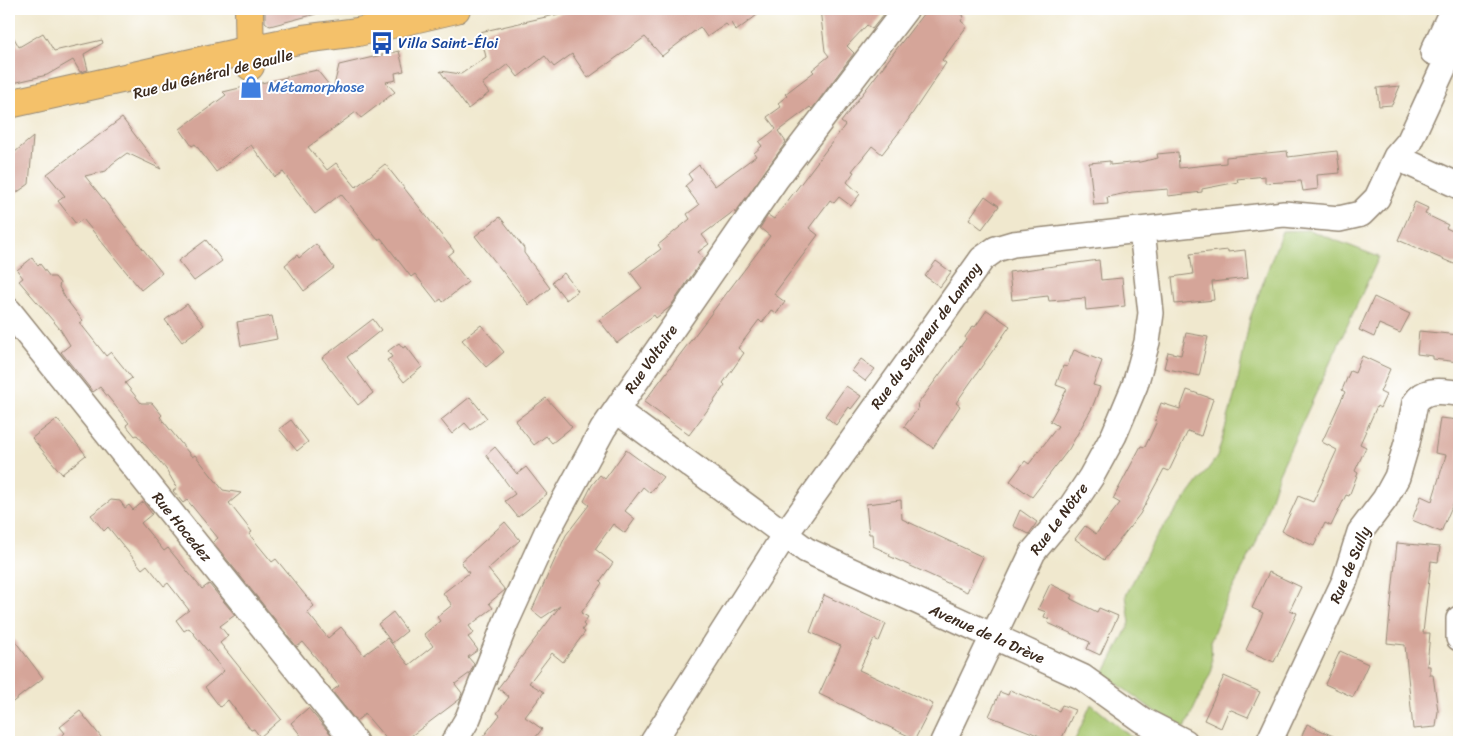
<svg xmlns="http://www.w3.org/2000/svg" width="1468" height="751" font-family="Sriracha,sans-serif">
<rect width="100%" height="100%" fill="#fff"/>
<filter id="ink" filterUnits="userSpaceOnUse"><feTurbulence type="fractalNoise" baseFrequency=".02" numOctaves="2"/><feDisplacementMap in="SourceGraphic" scale="10" xChannelSelector="R" yChannelSelector="G"/><feConvolveMatrix kernelMatrix="1 2 1 2 8 2 1 2 1" color-interpolation-filters="sRGB"/></filter>
<filter id="wash" filterUnits="userSpaceOnUse"><feTurbulence type="fractalNoise" baseFrequency=".0096" numOctaves="4" result="noise"/><feDisplacementMap in="SourceGraphic" scale="20" xChannelSelector="R" yChannelSelector="G"/><feGaussianBlur stdDeviation="1.12" result="paint"/><feColorMatrix in="noise" values="0 0 0 0 0 0 0 0 0 0 0 0 0 0 0 0 0 1.4 0 .05"/><feComposite in="paint" operator="in"/></filter>
<g filter="url(#wash)">
<rect width="100%" height="100%" fill="#f0e8ce"/>
<path fill="#a8c76f" stroke="#727846" d="M1309 230 1379 257 1279 473 1256 543 1225 604 1211 640 1212 670 1185 728 1153 710 1104 674 1130 623 1126 595 1153 542 1217 457 1236 390 1250 318 1282 231Z
M1091 704 1130 736 1142 742H1074Z"/>
<g id="blocks">
<path fill="#d5a599" d="M265 9H316V14L270 26 265 22Z
M581 9H765L736 31 731 23 728 26 726 24 707 37 700 27 662 56 645 37 588 78 572 54 554 67 545 56 518 77 508 64 482 84 489 93 468 109 440 71 461 74 486 57 480 32Z
M820 9H888L872 29 867 25 847 46 854 53 812 109 810 107 778 131 786 142 735 213 734 211 702 235 709 244 698 252 703 259 670 307 656 318 654 315 617 343 599 320 642 288 630 272 661 249 658 245 690 219 687 214 699 205 685 186 692 180 688 174 699 165 715 186 756 156 754 153 762 146 759 142 776 129 767 117 781 107 778 103 787 96 785 94 814 72 812 70 829 56 825 51Z
M927 9H955L964 16 961 21 967 26 942 60 946 63 904 126 882 154 872 146 852 171 854 172 847 182 860 194 851 206 839 197 834 203 830 200 809 228 818 235 774 294 785 302 776 314 771 310 762 323 759 320 738 348 744 353 723 383 725 385 709 408 689 435 644 402 770 236 760 228 768 215 774 219 845 125 841 122Z
M9 29 19 47 43 33 54 51 102 40 103 43 84 54 88 70 80 72 73 60 47 75 9 84Z
M399 51 404 71 395 73 396 80 386 82 395 92 361 118 356 112 308 147 327 170 336 163 356 187 385 164 454 251 448 256 468 282 443 302 441 299 437 302 415 274 411 277 381 238 378 240 341 194 315 214 283 172 275 177 251 145 216 172 195 144 192 146 180 129 226 95 223 92 317 70 333 90 339 65Z
M1400 86 1392 105 1379 106 1377 88Z
M122 118 161 169 127 153 112 164 106 171 85 176 162 273 141 290 83 219 76 224 58 201 65 196 47 174Z
M33 137 29 184 9 198V157Z
M1287 151 1288 157 1337 151 1340 173 1317 175 1318 189 1303 191 1301 181 1265 183V176L1237 179 1238 182 1202 189V192L1168 196V189L1132 192 1107 197 1108 204 1094 205 1089 163 1110 161V165L1140 162 1158 158 1157 154 1178 152 1179 168 1226 163V157Z
M985 196 999 206 982 229 969 219Z
M1415 202 1428 208 1425 214 1448 225 1446 228 1459 234V266L1398 240Z
M500 217 524 248V253L550 288 529 305 475 236Z
M206 240 222 261 194 281 178 261Z
M316 244 334 268 304 291 285 265 297 255 299 258Z
M1228 250V252L1245 250 1248 278 1212 282 1214 300 1175 304 1172 277 1193 274 1190 254Z
M32 258 38 266 40 264 50 277H55L60 283 59 287 66 299 83 321 80 323 106 356 111 352 132 378 125 383 141 403H152L162 415 160 417 192 457 195 455 223 490 241 493 229 503 252 532 249 534 272 562 276 559 314 606 307 612 328 638 341 627 364 655 387 638 409 665 433 646 424 634 440 621 437 617 452 605 443 593 469 573 461 562 505 522 520 540 488 569 505 590 489 603 493 608 469 626 474 633 468 637 478 650 468 657 474 664 470 673 455 684 462 693 460 699 403 742H389L365 714 356 721 332 691 339 686 303 642 297 647 213 542 218 538 187 500 183 503 173 491 177 488 166 469 137 435 135 436 126 425 129 423 100 387 93 392 61 352 70 345 60 329 19 281 23 278 17 270Z
M1099 260 1101 280 1122 278 1125 306 1086 310 1085 298 1049 301 1048 296 1012 300 1009 272Z
M936 261 951 272 940 287 925 276Z
M564 273 578 291 566 300 552 282Z
M1374 297 1410 314 1400 333 1379 324 1374 337 1359 330Z
M187 304 204 325 182 342 165 320Z
M987 310 1010 326 956 403 960 406 933 448 904 427 919 407 917 405 966 339 965 337 973 326 975 327Z
M272 316 277 339 241 346 237 322Z
M373 319 381 330 347 357 373 393 358 405 322 358Z
M481 325 504 352 486 367 462 340Z
M1419 331 1459 335V362L1433 359V356L1417 354Z
M1186 333 1208 337 1199 376 1164 368 1168 352 1181 355Z
M399 343 403 348 406 346 422 367 404 382 387 360 392 357 388 351Z
M1074 350 1102 361 1093 385 1100 387 1092 408 1069 449 1032 497 1010 481 1025 461 1029 464 1058 426 1050 421 1067 389 1056 385 1063 366 1067 367Z
M1362 356 1390 369 1380 392 1386 395 1380 408 1377 406 1360 444 1366 447 1355 471 1358 473 1349 496 1346 495 1331 526 1325 523 1314 546 1282 531 1298 496 1313 502 1337 450 1322 442 1345 392 1342 390 1350 371 1355 373Z
M861 359 875 369 865 381 852 371Z
M846 386 861 396 851 409 849 407 836 425 825 416Z
M1187 390 1213 399 1201 436 1188 431 1169 471 1164 469 1140 514 1104 560 1075 539 1085 526 1096 534 1120 503 1113 499 1141 446 1145 447 1157 421 1155 420 1161 403 1180 409Z
M470 397 487 418 471 430 465 423 452 434 441 420Z
M546 398 572 427 552 443 546 436 534 445 515 421Z
M1440 418 1459 420V490L1441 532 1412 520 1421 496 1432 501 1446 455 1435 453Z
M57 419 86 455 62 474 32 438Z
M291 420 308 442 297 451 279 429Z
M495 447 517 474 526 467 547 494 518 517 505 501 515 494 486 455Z
M626 450 663 477 650 493 643 487 625 511 635 519 625 533 613 524 595 549 613 563 600 581 602 583 581 613 588 617 583 624 585 626 582 630 585 632 563 662 552 653 529 683 544 692 525 717 542 729 532 742H479L500 715 497 713 509 697 498 688 560 606 542 618 532 610 566 535 589 505 584 501 592 485 600 475 605 479Z
M111 500 120 501 125 508 129 505 133 510 143 502 152 514 141 523 164 551 168 548 202 589 209 584 235 615 220 626 228 636 220 643 281 719 260 737 254 729 251 730 228 700 220 707 205 687 224 671 189 628 184 631 176 620 189 610 168 583 164 586 147 565 142 569 108 527 104 531 91 515Z
M901 500 902 519 983 557 967 592 889 556 890 554 873 546 872 534H869L866 504Z
M1020 510 1037 522 1029 534 1013 526Z
M1397 543 1440 547 1438 562 1431 561 1423 633H1430L1427 666H1430V675H1433L1438 711 1436 727 1413 729 1405 645 1387 643Z
M1269 572 1301 587 1290 610 1297 613 1274 662 1246 650 1263 613 1252 608Z
M1050 584 1073 595 1071 599 1097 612 1099 608 1118 616 1100 655 1087 649 1090 642 1048 623 1049 619 1044 617 1046 612 1038 609Z
M824 595 886 624 879 641 874 639 859 670 933 704 915 739 819 694 841 646 810 632Z
M393 612 407 631 392 643 378 624Z
M9 633 43 678 9 705Z
M1340 651 1368 664 1353 697 1325 684Z
M1224 676 1260 692 1248 717 1229 709 1221 728 1204 720Z
M1010 690 1059 711 1062 705 1075 710 1060 742H1037L1040 736 989 716 1000 692 1008 695Z
M308 708 334 738 329 742H306L291 723Z
M80 711 105 742H53L65 733 60 727Z
M1307 724 1346 742H1299Z"/>
</g>
</g>
<g filter="url(#ink)">
<use href="#blocks" fill-opacity="0" stroke="#968976" stroke-width="1"/>
<g fill="none" stroke-linecap="round" stroke-linejoin="round">
<defs>
<path id="minor" d="M1433 52 1453 9
M1396 157 1459 186
M9 311 355 742
M616 410 806 550 1082 677 1142 720 1185 742
M1459 619V638
M454 742 468 718 506 622 547 532 603 429 776 179 906 9
M653 742 784 536 982 259 996 249 1013 244 1284 214 1339 219 1361 214 1377 198 1396 157 1409 142 1459 34
M943 742 1033 552 1071 507 1091 477 1114 435 1135 385 1147 342 1151 313 1142 230
M1269 742 1345 580 1360 532 1385 499 1397 477 1407 443 1415 403C1425 387 1443 392 1459 393"/>
<path id="major" d="M249 9 250 66
M9 104 250 50 303 39 358 32 456 9"/>
</defs>
<use href="#minor" stroke="#968976" stroke-width="28"/>
<use href="#major" stroke="#968976" stroke-width="30"/>
<use href="#minor" stroke="#fff" stroke-width="25"/>
<use href="#major" stroke="#f4c16b" stroke-width="28"/>
</g>
</g>
<defs>
<symbol id="bus-bare" viewBox="-9 -9 18 18"><path d="M-5-6H5V4H4V6H2V4H-2V6H-4V4H-5ZM-3.5-4V0h7V-4ZM-3.5 1.2v1.5H-2V1.2ZM2 1.2v1.5H3.5V1.2Z" fill="#1a4fb4" stroke="#fff" stroke-width="2.5" paint-order="stroke"/></symbol>
<symbol id="shop-bare" viewBox="-9 -9 18 18"><path d="M-5-2.5h2.3a2.7 3.5 0 0 1 5.4 0H5L5.5 6h-11ZM-1.5-2.5h3a1.5 2.3 0 0 0-3 0Z" fill="#3f7fe0" stroke="#fff" stroke-width="2.5" paint-order="stroke"/></symbol>
</defs>
<g fill-rule="evenodd">
<use href="#bus-bare" x="366" y="27" width="32" height="32"/>
<use href="#shop-bare" x="235" y="71" width="32" height="32"/>
</g>
<g text-anchor="middle" stroke-width="4" stroke-linejoin="round" paint-order="stroke">
<g font-size="15" fill="#164399" stroke="#fff" text-anchor="start">
<text x="398" y="48">Villa Saint-Éloi</text>
</g>
<g font-size="15" fill="#3b2a1e" stroke="#fff">
<text transform="translate(213 74) rotate(-14)" y="5">Rue du Général de Gaulle</text>
<text transform="translate(926 336) rotate(-54)" y="5">Rue du Seigneur de Lannoy</text>
<text transform="translate(651 359) rotate(-55)" y="5">Rue Voltaire</text>
<text transform="translate(1059 519) rotate(-53)" y="5">Rue Le Nôtre</text>
<text transform="translate(182 527) rotate(51)" y="5">Rue Hocedez</text>
<text transform="translate(1350 565) rotate(-67)" y="5">Rue de Sully</text>
<text transform="translate(987 634) rotate(24)" y="5">Avenue de la Drève</text>
</g>
<g font-size="15" fill="#366cbe" stroke="#fff" text-anchor="start">
<text x="268" y="92">Métamorphose</text>
</g>
</g>
<rect width="1468" height="751" fill="none" stroke="#fff" stroke-width="30"/>
</svg>
